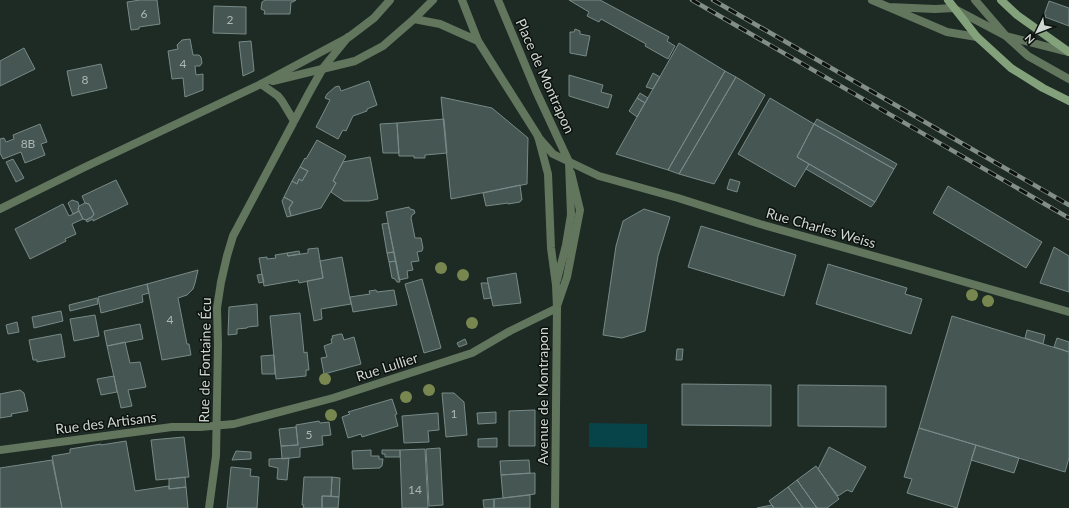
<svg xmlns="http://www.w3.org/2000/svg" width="1069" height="508" font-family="Lato,sans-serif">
<rect width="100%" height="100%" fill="#1e2b25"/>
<path fill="#07444a" d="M589 423 647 424V448L589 447Z"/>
<path fill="#455653" stroke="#788a87" d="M140 0H157L160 24 139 27V29L131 30 127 2Z
M265 0H296L293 2H291L290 14H264L265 11 261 9 262 2Z
M569 0H600L669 37 667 41 675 46 668 59 645 46 646 44 601 19 599 22 587 16 589 12Z
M1049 1 1069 8V26L1045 17 1046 15H1044Z
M214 6 246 7V34L213 33Z
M575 29 580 31V34L590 36 586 56 570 53V32H574Z
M190 39 193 55H199L201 57 202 63 200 66H195L196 75 203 74V90L185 97 183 78 172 79 168 51 178 49 177 45 182 40Z
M251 41 254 71 243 76 239 42Z
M679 43 725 71 668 170 616 154Z
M24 48 35 69 0 86V61Z
M101 64 107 88 72 96 67 71Z
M725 71 736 77 679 174 668 170Z
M653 73 660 77 653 89 646 87Z
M569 75 603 85 601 92 612 95 608 108 569 96Z
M736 77 765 95 714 184 679 174Z
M369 81 377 105 367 109V111L353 116 346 131 343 130 338 139 316 127 330 100 325 98 327 94 335 87 339 86 341 91Z
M640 93 648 98 645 103 637 98Z
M441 97 492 108 528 138 527 184 451 199Z
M637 98 645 103 637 117 629 111Z
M770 98 814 124 797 157 809 164 795 187 738 154Z
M444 119 447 153 425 155V158H414V156H399L397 123Z
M817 119 897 164 894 169 814 124Z
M397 123 399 153H383L380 124Z
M40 124 47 142 41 144 45 155 25 163 21 152 3 159 0 153V139L4 138 6 142 14 139 13 135Z
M814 124 894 169 875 202 797 157Z
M317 140 346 156 333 181 336 183 321 208 291 216 289 208 293 202 284 197 292 181 297 184 299 179 302 181 308 171 300 167 305 158 306 159Z
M370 157 378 199 369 201H344L331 192 336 183 333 181 343 162Z
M13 159 24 178 16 182 6 162Z
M809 164 875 202 871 207 806 169Z
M300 167 308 171 302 181 299 179 297 184 292 181Z
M730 179 740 182 737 192 727 189Z
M116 180 128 204 93 221V219L87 222 86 220 92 217 94 214 89 204 85 203 82 196Z
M520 185 522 200H521L520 202 508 204V203L486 206 483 193Z
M948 186 1042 242 1026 268 933 213Z
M284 197 293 202 289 208 291 216 287 217 282 201Z
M72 200 78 202 79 206 78 209 79 211 73 214 68 203Z
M85 203 89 204 94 214 92 217 86 220 83 219 78 209 79 206Z
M63 204 69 216 79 211 83 219 72 224 76 234 65 239 66 241 30 259 15 229Z
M409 207 410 209 414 210 415 213 412 215 411 218 415 238H421L423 248 422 251 417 252 419 261 411 262 413 270 407 271 408 278 399 280 386 212Z
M644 209 670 217 658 256 645 331 622 338 603 335 616 246 623 221Z
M388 223 394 252 387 253 382 224Z
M701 226 796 255 784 296 688 267Z
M1054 247 1069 256V292L1040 283Z
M318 248 323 278 299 283 298 280 264 286 259 258 267 257V259L276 258 275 255 287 253 288 256 308 253V249Z
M299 251 300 254 288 256 287 253Z
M394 252 396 261 389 262 387 253Z
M342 257 351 304 321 309 322 319 314 321 307 281 323 278 320 261Z
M396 261 400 282H397L395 279 392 278 389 262Z
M828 264 907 288 905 294 922 299 911 334 816 304Z
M198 270 195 283 193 289 187 295 178 298 187 344H189L191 355 162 360 147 284Z
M516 273 521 303 493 306 487 278Z
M262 274 264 282 259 283 257 275Z
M422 279 441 348 424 353 405 284Z
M481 283H488L491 298 484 299Z
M147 284 149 293 142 295 143 302 101 313 98 297Z
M376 290 377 292 394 290 397 305 353 312 350 297 370 294 369 291Z
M97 298 98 304 70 311 69 305Z
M257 304 258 326 248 327 247 328 237 329V334L228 335 229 307Z
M61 311 63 321 34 328 32 317Z
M300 313 304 353 307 352 309 370H306V376L276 379 270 316Z
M95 315 99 336 74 341 70 319Z
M952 316 1069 352V458L1065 472 919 428Z
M17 322 19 332 8 334 6 325Z
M140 324 143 339 107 346 104 331Z
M1027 330 1045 335 1043 344 1025 338Z
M61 334 65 357 37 362V360H33L29 340Z
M340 334H342L344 340 354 337 361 364 324 374 321 358 327 357 324 346 332 343 331 339 333 338 332 336Z
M1057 338 1069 342V352L1054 347Z
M465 339 467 344 459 347 457 343Z
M125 342 130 363 140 362 146 387 128 390 132 406 121 408 107 346Z
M677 349H683L682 360H676Z
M274 355 275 374H262L261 356Z
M114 376 117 392 101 395 97 379Z
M682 384 771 385V426L682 425Z
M798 385 886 386V427L798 426Z
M20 390 24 393 28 411 11 414 12 416 0 418V394Z
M442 393H454L464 402 467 435 446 437Z
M392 399 397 414 395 415 398 426 362 437 361 434 348 438 342 417 350 414 348 412Z
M535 410V446H509V411Z
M496 412V423L478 424 477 413Z
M438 413 439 430 428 431 429 442 404 443 402 416Z
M319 421 320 423 329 422 331 435 322 436 323 445 300 448V457L282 459 281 446 298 445 296 425Z
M296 427 298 445 281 446 279 429Z
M919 428 976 445 957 508 907 493 912 479 904 477Z
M184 437 189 477 156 480 151 440Z
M497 438V447H478V439Z
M126 441 135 491 169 486V489L186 487 188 508H62L52 456 70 453V449L101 444V445Z
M976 445 1019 458 1014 473 971 460Z
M829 447 866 467 852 492 847 490 838 496 818 469Z
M440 448 443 505 429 506 426 449Z
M425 449 428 508H402L400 450Z
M371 450V456H379V459H383L382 466 380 467V468L353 469 352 451Z
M382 450H400V457H385V454H382Z
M236 451 251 452V459L232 460Z
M289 458 287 480 277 479 278 468 269 466V459Z
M52 460 62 508H0V468Z
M529 460 530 473 501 475 500 461Z
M816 466 839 499 827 508H817L797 480Z
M231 467 251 469 250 476 259 477 257 508H227Z
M535 473V494L503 498 501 475Z
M185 477 186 487 169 489V479Z
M304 477H332L331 496H322V508H303L304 505H302Z
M332 477 340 478 339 497 331 496Z
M797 480 817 508H803L788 487Z
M788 487 803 508H774L769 501Z
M530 495V508H494V499Z
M322 496 339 497 338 508H322Z
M494 499V508H484L483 500Z
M772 505 774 508H757Z"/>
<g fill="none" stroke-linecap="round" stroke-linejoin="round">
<path stroke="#62765e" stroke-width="8" d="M975 0 1006 36 1028 56 1069 79
M557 306 567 277 580 210 571 173"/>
<path stroke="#62765e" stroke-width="8" d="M872 0 947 32 977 37
M889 7 935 9 953 8 1006 36 1068 52
M261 84 278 96 282 101 294 121
M538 137 553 154 599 176 678 198 760 224 920 269 1069 312
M0 450 172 427H200L234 424 333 398 472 353 510 331 557 308
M209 508 216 456 218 344 217 308 221 282 227 256 233 236 309 93 323 68 348 37"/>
<path stroke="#62765e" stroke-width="8" d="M462 0 478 41 538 136 548 174 551 248 556 285 557 308 555 508
M498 0 536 91 569 162 571 215 566 245 557 280
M414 19 440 24 478 41
M273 81 355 61 383 46 414 19 433 0
M0 209 85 167 261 84 349 37 374 18 390 0"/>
<path stroke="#83a27c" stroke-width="8" d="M948 0 977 37 1011 68 1043 88 1069 101
M1001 0 1017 15 1069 52"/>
<defs>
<path id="rail" d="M692 0 1069 218
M713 0 1069 205"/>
</defs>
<use href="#rail" stroke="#838e88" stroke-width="4.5"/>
<use href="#rail" stroke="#0d120f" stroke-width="3" stroke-dasharray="9" stroke-linecap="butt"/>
</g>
<g fill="#78874f">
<circle cx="441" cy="268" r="6"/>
<circle cx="463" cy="275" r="6"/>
<circle cx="972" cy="295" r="6"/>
<circle cx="988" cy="301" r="6"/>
<circle cx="472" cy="323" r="6"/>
<circle cx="325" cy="379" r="6"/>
<circle cx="429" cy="390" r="6"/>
<circle cx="406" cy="397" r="6"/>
<circle cx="331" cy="415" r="6"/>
</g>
<g text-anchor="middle" stroke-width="3" stroke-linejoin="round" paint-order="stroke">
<g font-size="12" fill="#acb7b2">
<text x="144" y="18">6</text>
<text x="230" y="24">2</text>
<text x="183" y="68">4</text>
<text x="85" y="84">8</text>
<text x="28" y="148">8B</text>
<text x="170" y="324">4</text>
<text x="454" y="418">1</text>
<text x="309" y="439">5</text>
<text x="415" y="494">14</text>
</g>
<g font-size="14" fill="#ced7d2" stroke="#0d120f">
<text transform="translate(545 76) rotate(66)" y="5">Place de Montrapon</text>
<text transform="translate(821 228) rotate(16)" y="5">Rue Charles Weiss</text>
<text transform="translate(205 360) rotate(-89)" y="5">Rue de Fontaine Écu</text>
<text transform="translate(387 367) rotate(-18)" y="5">Rue Lullier</text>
<text transform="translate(543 396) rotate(-90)" y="5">Avenue de Montrapon</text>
<text transform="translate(106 423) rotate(-7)" y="5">Rue des Artisans</text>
</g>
</g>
<g transform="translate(1037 32) rotate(227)" stroke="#0d120f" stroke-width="3" paint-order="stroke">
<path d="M0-3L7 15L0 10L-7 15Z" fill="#ced7d2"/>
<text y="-6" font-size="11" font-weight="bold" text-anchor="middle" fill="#ced7d2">N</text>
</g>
</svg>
